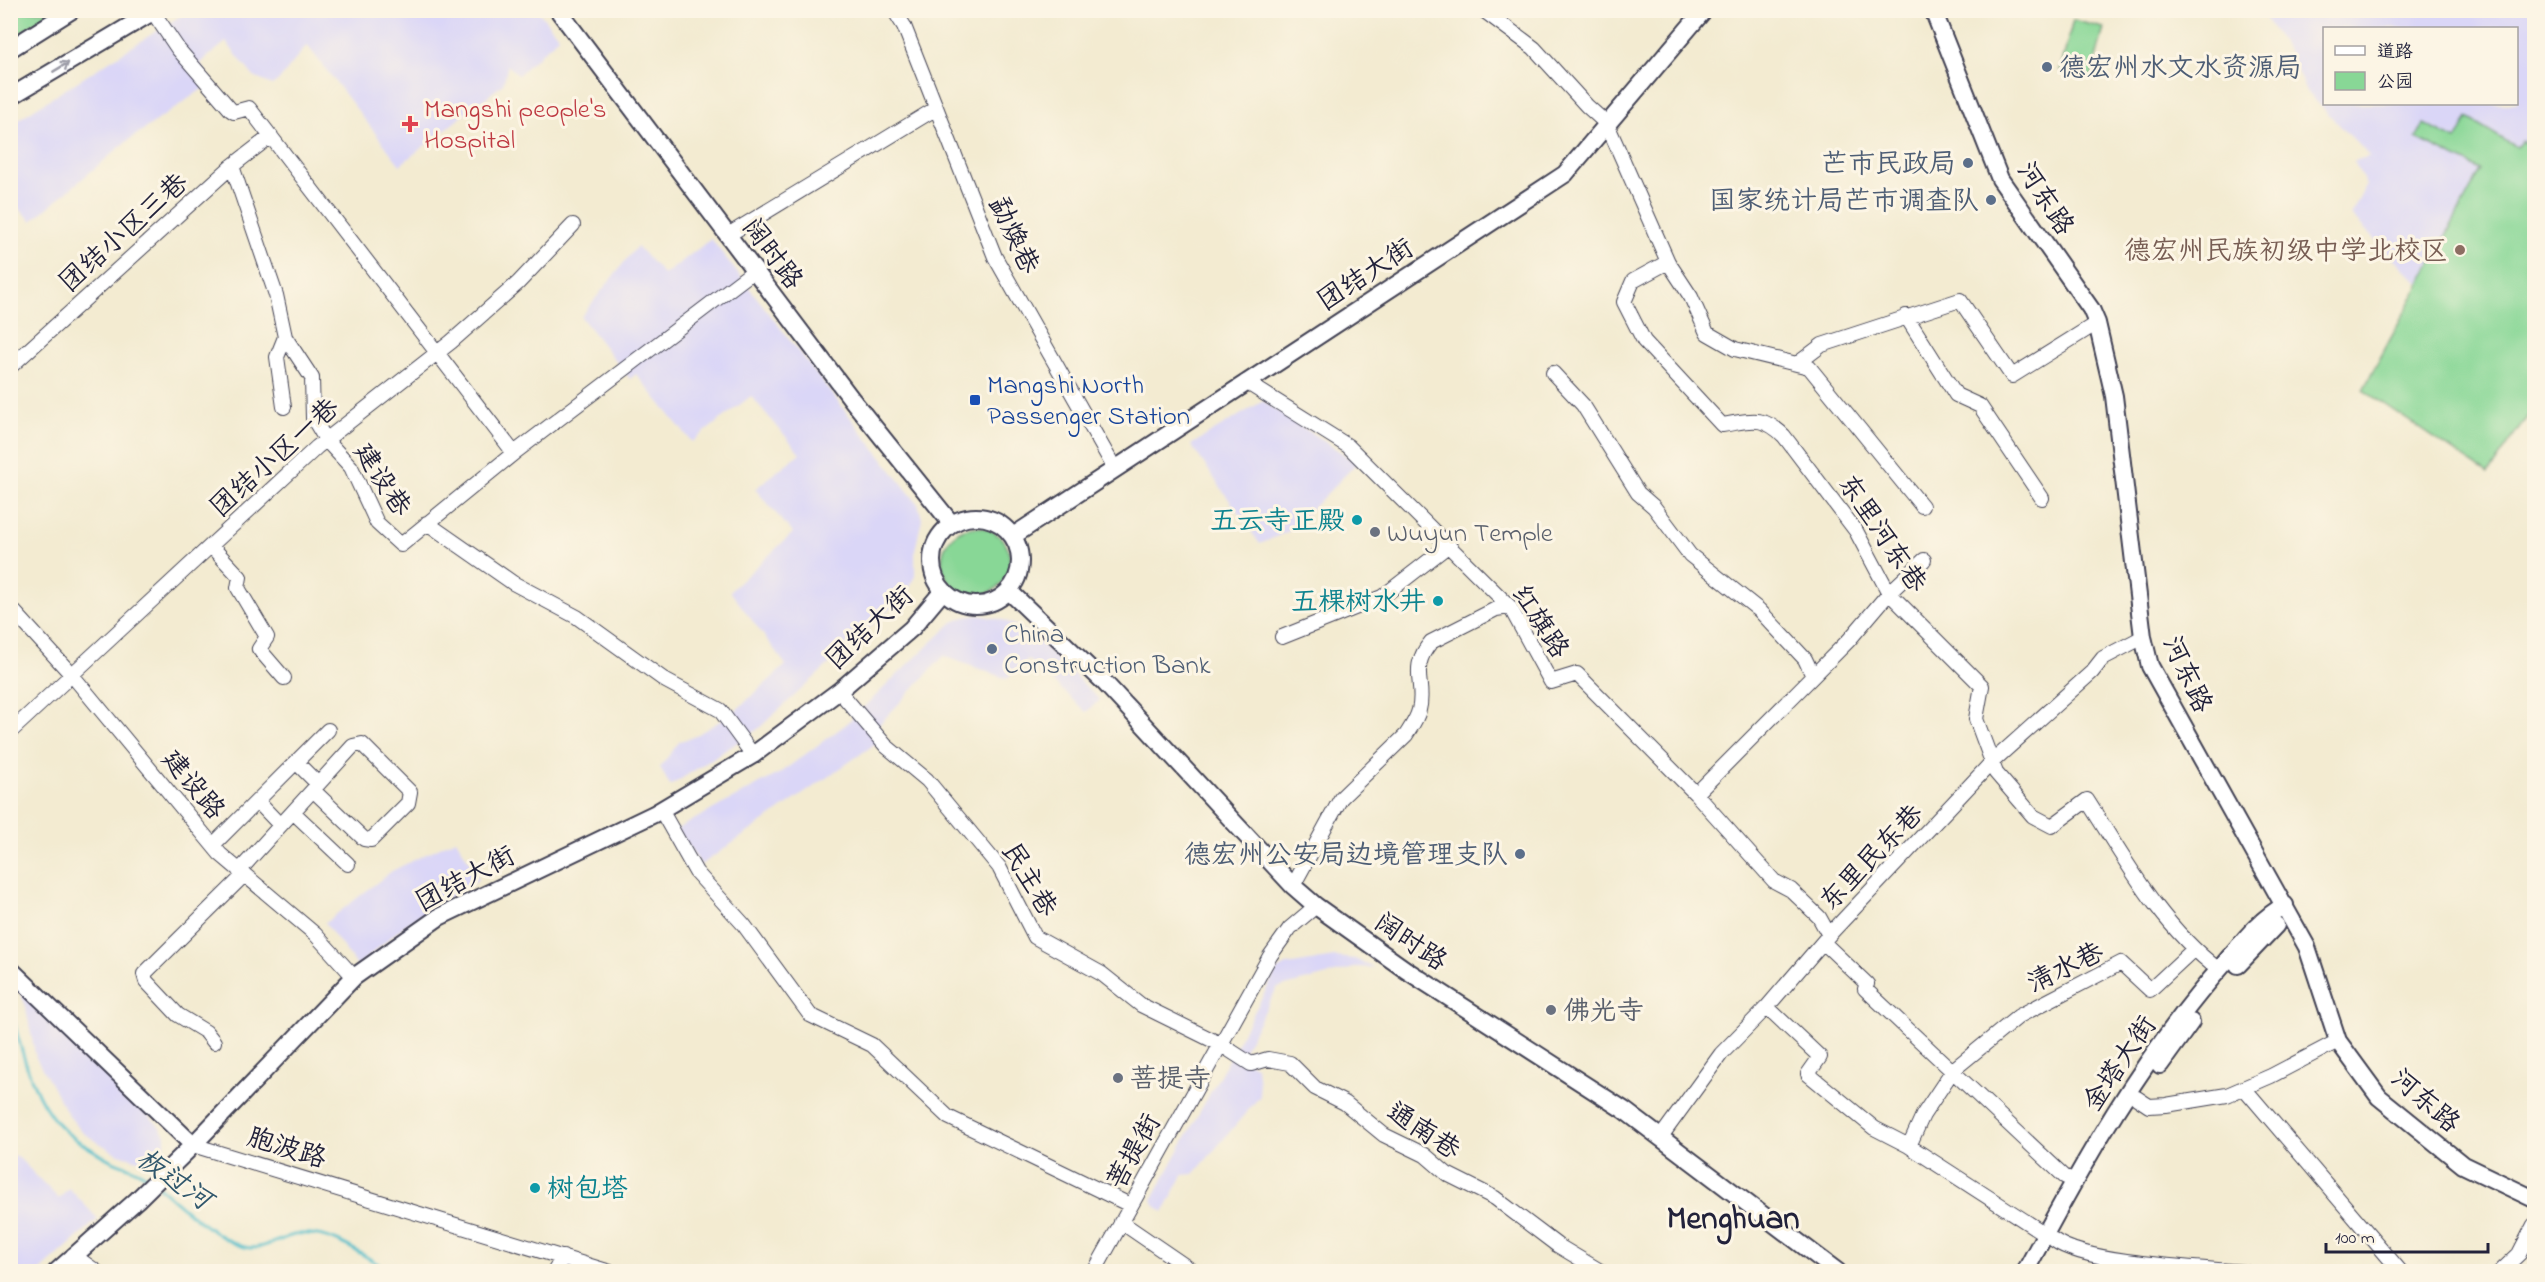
<svg xmlns="http://www.w3.org/2000/svg" width="2545" height="1282" font-family="'Indie Flower','LXGW WenKai TC',sans-serif">
<rect width="100%" height="100%" fill="#fcf5e5"/>
<filter id="ink" filterUnits="userSpaceOnUse"><feTurbulence type="fractalNoise" baseFrequency=".0167" numOctaves="2"/><feDisplacementMap in="SourceGraphic" scale="12" xChannelSelector="R" yChannelSelector="G"/><feConvolveMatrix kernelMatrix="1 2 1 2 8 2 1 2 1" color-interpolation-filters="sRGB"/></filter>
<filter id="wash" filterUnits="userSpaceOnUse"><feTurbulence type="fractalNoise" baseFrequency=".008" numOctaves="4" result="noise"/><feDisplacementMap in="SourceGraphic" scale="24" xChannelSelector="R" yChannelSelector="G"/><feGaussianBlur stdDeviation="1.35" result="paint"/><feColorMatrix in="noise" values="0 0 0 0 0 0 0 0 0 0 0 0 0 0 0 0 0 1.4 0 .05"/><feComposite in="paint" operator="in"/></filter>
<g filter="url(#wash)">
<rect width="100%" height="100%" fill="#f3ebd1"/>
<path fill="#dad6f7" fill-rule="evenodd" d="M188 11H538L559 37 518 75 508 65 503 84 400 165 307 45 280 79 272 85 254 77 226 42 200 63 211 83 126 142 32 221 14 204 11 207V124Z
M2260 11H2534V407L2488 474 2420 285 2351 215 2366 185 2354 161 2370 156 2305 90 2290 54ZM2324 28H2516V104H2324Z
M711 239 918 504 922 519 915 550V576L907 593 758 729 670 786 660 767 680 741 693 737 732 714 786 665 730 591 793 533 755 489 800 453 751 396 692 442 636 374 630 379 581 317 637 246 664 275Z
M1263 401 1357 463 1291 530 1260 544 1191 445Z
M979 615 1003 620 1021 628 1038 640 1100 700 1086 712 1028 659 1007 679 944 656 871 733 878 742 701 865 677 829 780 773 845 725 953 622 965 617Z
M456 839 479 879 405 925 357 966 325 923 392 871Z
M1334 957 1355 959 1374 968 1358 967 1277 988 1240 1057 1257 1067 1260 1096 1194 1174 1183 1175 1164 1212 1155 1206 1152 1200 1277 970 1287 965Z
M10 972 159 1126 165 1135V1146L158 1157 141 1161 116 1153 83 1133 69 1116 36 1058 25 1004 20 992 11 984Z
M11 1154 18 1157 59 1199 69 1188 98 1219 40 1271H11Z"/>
<path fill="#88d796" stroke="#557c68" stroke-width="1.5" d="M11 11H54L11 39Z
M2073 20 2104 28 2091 78 2060 71Z
M2468 118 2516 147 2522 141 2534 148V407L2488 474 2363 390 2481 170 2416 138 2424 124 2456 140Z
M942 561a34 34 0 1 1 68 0a34 34 0 1 1-68 0Z"/>
<g fill="none" stroke-linecap="round" stroke-linejoin="round">
<path stroke="#50bdca" stroke-width="3" d="M10 1008C21 1048 32 1100 63 1129 74 1140 91 1149 105 1157 120 1166 136 1167 150 1179
M159 1187C180 1205 223 1245 250 1248 263 1249 282 1238 294 1235 328 1227 363 1256 391 1272"/>
</g>
</g>
<g filter="url(#ink)">
<g fill="none" stroke-linecap="round" stroke-linejoin="round">
<defs>
<path id="minor" d="M894 10 904 26 995 257 1115 469
M1483 10 1534 48 1587 106 1607 124 1668 262 1691 297 1707 333 1735 349 1809 367 1922 506
M153 12 178 49 231 110 234 112 249 108 514 453
M232 166 276 295 285 337 312 378 313 418 326 440 351 467 377 523 401 545 514 453 755 270
M728 235 935 109
M1668 262 1633 281 1624 302 1644 341 1722 425C1750 421 1762 414 1784 436L1856 531 1889 593 1982 686 1976 719 1996 773 2033 816 2052 826 2087 800C2126 861 2160 925 2219 970
M1906 316 1956 395 1980 406 2042 498
M1797 364 1822 345 1960 300 2012 376 2097 323
M10 367 232 166 271 136
M1553 373 1583 405 1638 493 1654 507 1690 555 1759 610 1805 659 1813 676
M1246 382 1348 446 1510 607 1551 682 1577 674 1696 794 1774 881 1791 890 1819 917 1829 935
M284 407 277 357 285 337
M427 523 513 583 577 617 666 681 720 710 753 755
M211 546 240 577 238 588 267 637 259 649 284 678
M10 607 72 675 220 854 315 934 354 977
M1282 637 1382 597 1449 545
M839 691 886 746 927 780 999 867 1035 937 1102 974 1141 1005 1220 1044 1251 1064 1268 1059 1290 1063 1315 1088 1345 1103 1384 1135 1425 1155 1447 1174 1495 1198 1557 1245 1602 1272
M10 732 317 447 451 342 518 283 573 225
M296 762 318 784
M1696 794 1849 640 1889 593 1924 560
M257 801 280 825
M661 810 696 872 744 925 810 1015 872 1045 948 1117 1130 1205
M293 812 348 864
M213 845 328 730
M239 871 353 746 362 744 410 792 408 803 371 840 364 839 313 790
M1293 886 1341 798 1406 735C1411 727 1417 719 1419 710 1426 684 1408 669 1431 642L1496 609 1510 607
M1823 942 1867 984 1865 989 2064 1176 2074 1181
M1767 1007 1820 1057 1808 1074 1874 1128 1909 1146 2045 1234
M214 1042 206 1032 178 1015 146 981 144 974 244 875
M2244 1088 2401 1272
M2137 1098 2149 1106 2166 1105 2227 1095 2271 1076 2338 1041
M1660 1138 1721 1054 1767 1007 1829 935 1992 762 2092 672 2103 658 2143 637
M193 1145 610 1272
M1909 1146 1923 1115 1953 1070 2019 1016 2121 963 2150 990 2194 949
M1121 1222 1194 1272
M2054 1240C2086 1264 2202 1268 2245 1272
M73 1255 97 1272
M554 1272 563 1257
M1094 1272 1270 956 1290 928 1316 906
M2500 1272 2519 1254 2534 1225"/>
<path id="major" d="M558 10 853 401 951 523
M1933 10 2000 179 2091 309 2097 323 2114 396 2143 637 2150 666 2307 947 2338 1041 2379 1097 2463 1165 2534 1199
M10 49 72 10
M10 97 156 10
M932 561a44 44 0 1 1 88 0a44 44 0 1 1-88 0Z
M1013 536 1565 174 1704 10
M1009 591 1104 682 1293 886 1316 906 1406 970 1624 1110 1838 1272
M2238 965 2276 925
M10 969 193 1145
M2160 1065 2191 1022
M56 1272 137 1200 193 1145 354 977 439 917 654 814 753 755 839 691 912 628 943 591
M2025 1272C2082 1164 2142 1057 2223 965 2241 944 2259 919 2285 905"/>
</defs>
<use href="#minor" stroke="#414052" stroke-width="16"/>
<use href="#major" stroke="#414052" stroke-width="20"/>
<use href="#minor" stroke="#fff" stroke-width="14"/>
<use href="#major" stroke="#fff" stroke-width="16"/>
</g>
<defs><path id="oneway-shaft" d="M-6 0H5M1.5-3L5.5 0L1.5 3" fill="none" stroke-width="1.6" stroke-linecap="round" stroke-linejoin="round" transform="scale(1.5)"/></defs>
<use stroke="#9c9ca7" href="#oneway-shaft" transform="translate(61 67) rotate(-31)"/>
</g>
<g fill="#5c6f8a" stroke="#fcf5e5" stroke-width="2">
<circle cx="2047" cy="67" r="6"/>
<circle cx="1968" cy="163" r="6"/>
<circle cx="1991" cy="200" r="6"/>
<circle cx="992" cy="649" r="6"/>
<circle cx="1520" cy="854" r="6"/>
</g>
<path fill="#e0444e" stroke="#fcf5e5" stroke-width="2" d="M407 115h6v6h6v6h-6v6h-6v-6h-6v-6h6z"/>
<circle fill="#8d6e63" stroke="#fcf5e5" stroke-width="2" cx="2460" cy="250" r="6"/>
<rect fill="#1a4fb4" stroke="#fcf5e5" stroke-width="2" x="969" y="394" width="12" height="12" rx="3"/>
<g fill="#0f9aa8" stroke="#fcf5e5" stroke-width="2">
<circle cx="1357" cy="520" r="6"/>
<circle cx="1438" cy="601" r="6"/>
<circle cx="535" cy="1188" r="6"/>
</g>
<g fill="#6b7280" stroke="#fcf5e5" stroke-width="2">
<circle cx="1375" cy="532" r="6"/>
<circle cx="1551" cy="1010" r="6"/>
<circle cx="1118" cy="1078" r="6"/>
</g>
<g text-anchor="middle" stroke-width="6" stroke-linejoin="round" paint-order="stroke">
<g font-size="27" fill="#4e5e75" stroke="#fcf5e5" text-anchor="end">
<text x="2059" y="76" text-anchor="start">德宏州水文水资源局</text>
<text x="1956" y="172">芒市民政局</text>
<text x="1979" y="209">国家统计局芒市调查队</text>
<text x="1004" y="642" text-anchor="start">China<tspan x="1004" dy="31">Construction Bank</tspan></text>
<text x="1508" y="863">德宏州公安局边境管理支队</text>
</g>
<g font-size="27" fill="#be3a42" stroke="#fcf5e5" text-anchor="start">
<text x="424" y="117">Mangshi people's<tspan x="424" dy="31">Hospital</tspan></text>
</g>
<g font-size="27" fill="#22223b" stroke="#fcf5e5">
<text transform="translate(2046 198) rotate(57)" y="9">河东路</text>
<text transform="translate(123 232) rotate(-42)" y="9">团结小区三巷</text>
<text transform="translate(1015 235) rotate(65)" y="9">勐焕巷</text>
<text transform="translate(773 253) rotate(53)" y="9">阔时路</text>
<text transform="translate(1365 274) rotate(-33)" y="9">团结大街</text>
<text transform="translate(274 457) rotate(-42)" y="9">团结小区一巷</text>
<text transform="translate(383 479) rotate(57)" y="9">建设巷</text>
<text transform="translate(1883 533) rotate(56)" y="9">东里河东巷</text>
<text transform="translate(1541 621) rotate(57)" y="9">红旗路</text>
<text transform="translate(869 627) rotate(-43)" y="9">团结大街</text>
<text transform="translate(2188 674) rotate(65)" y="9">河东路</text>
<text transform="translate(194 784) rotate(50)" y="9">建设路</text>
<text transform="translate(1871 857) rotate(-46)" y="9">东里民东巷</text>
<text transform="translate(465 878) rotate(-28)" y="9">团结大街</text>
<text transform="translate(1030 879) rotate(59)" y="9">民主巷</text>
<text transform="translate(1411 941) rotate(34)" y="9">阔时路</text>
<text transform="translate(2065 967) rotate(-26)" y="9">清水巷</text>
<text transform="translate(2119 1063) rotate(-56)" y="9">金塔大街</text>
<text transform="translate(2426 1100) rotate(41)" y="9">河东路</text>
<text transform="translate(1424 1130) rotate(33)" y="9">通南巷</text>
<text transform="translate(287 1147) rotate(17)" y="9">胞波路</text>
<text transform="translate(1133 1151) rotate(-61)" y="9">菩提街</text>
</g>
<g font-size="27" fill="#785e54" stroke="#fcf5e5" text-anchor="end">
<text x="2448" y="259">德宏州民族初级中学北校区</text>
</g>
<g font-size="27" fill="#164399" stroke="#fcf5e5" text-anchor="start">
<text x="987" y="393">Mangshi North<tspan x="987" dy="31">Passenger Station</tspan></text>
</g>
<g font-size="27" fill="#0d838f" stroke="#fcf5e5" text-anchor="end">
<text x="1345" y="529">五云寺正殿</text>
<text x="1426" y="610">五棵树水井</text>
<text x="547" y="1197" text-anchor="start">树包塔</text>
</g>
<g font-size="27" fill="#5b616d" stroke="#fcf5e5" text-anchor="start">
<text x="1387" y="541">Wuyun Temple</text>
<text x="1563" y="1019">佛光寺</text>
<text x="1130" y="1087">菩提寺</text>
</g>
<g font-size="28" font-style="italic" fill="#32586d" stroke="#fcf5e5">
<text transform="translate(175 1178) rotate(35)" y="10">板过河</text>
</g>
<g font-size="33" font-weight="bold" fill="#22223b" stroke="#fcf5e5">
<text x="1733" y="1228">Menghuan</text>
</g>
</g>
<rect width="2545" height="1282" fill="none" stroke="#fcf5e5" stroke-width="36"/>
<rect x="2323" y="27" width="195" height="78" fill="#fcf5e5" stroke="#a5a1a1" stroke-width="1.5"/>
<rect x="2335" y="46" width="30" height="9" fill="#ffffff" stroke="#a5a1a1" stroke-width="1.5"/>
<text x="2377" y="57" font-size="18" fill="#22223b">道路</text>
<rect x="2335" y="72" width="30" height="18" fill="#88d796" stroke="#a5a1a1" stroke-width="1.5"/>
<text x="2377" y="87" font-size="18" fill="#22223b">公园</text>
<path d="M2326 1243v9h162v-9" fill="none" stroke="#22223b" stroke-width="3"/>
<text x="2335" y="1243" font-size="18" fill="#22223b" stroke="#fcf5e5" stroke-width="4.5" paint-order="stroke">100 m</text>
</svg>
